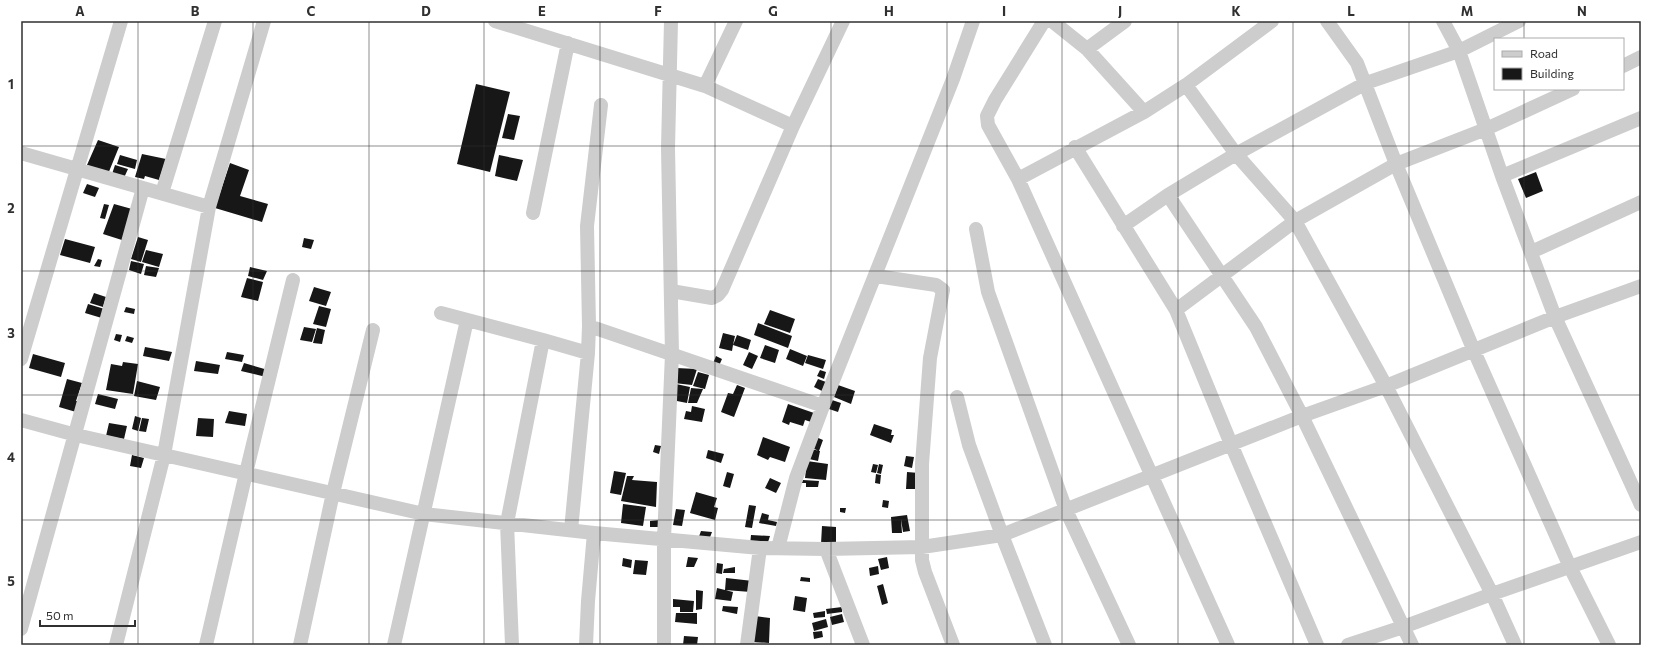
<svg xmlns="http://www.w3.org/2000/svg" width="1662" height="666" font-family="Commissioner,sans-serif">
<rect width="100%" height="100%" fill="#fff"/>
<path fill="#171717" d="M476 84 510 92 490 172 457 164Z
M508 114 520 116 514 140 502 138Z
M98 140 119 147 108 174 87 165Z
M142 154 166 159 159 180 145 176 144 179 135 177Z
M120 155 137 160 135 169 117 164Z
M499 155 523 160 517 181 495 176Z
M230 163 249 170 240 196 268 204 262 222 215 208Z
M115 165 128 169 123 180 111 177Z
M1536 172 1543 191 1526 198 1518 179Z
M87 184 99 188 95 197 83 193Z
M104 204 109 205 105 219 100 218Z
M114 204 132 209 125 241 103 234Z
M138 237 148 240 141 262 131 259Z
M304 238 314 240 311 249 302 247Z
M65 239 95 247 90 263 60 255Z
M146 250 163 254 159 267 142 262Z
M98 259 102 260 100 267 94 266Z
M131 261 144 264 141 274 129 270Z
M146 266 159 268 156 277 144 275Z
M250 267 267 271 263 280 248 276Z
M247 278 263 282 258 301 241 297Z
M314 287 331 292 326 306 309 301Z
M94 293 106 297 103 307 90 303Z
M88 304 108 310 105 319 85 313Z
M319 306 331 309 326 327 313 324Z
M126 307 135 309 134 314 124 312Z
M770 310 795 319 790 333 764 324Z
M758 323 792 336 788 348 754 335Z
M304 327 316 329 312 342 300 340Z
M317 328 325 330 322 344 313 343Z
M723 333 735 336 733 345 737 335 751 340 748 350 733 345 732 351 719 348Z
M116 334 122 335 120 342 114 340Z
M127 336 134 338 132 343 125 341Z
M765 345 779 350 775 363 760 358Z
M145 347 172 352 169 361 143 356Z
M790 349 807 356 803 366 786 359Z
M227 352 244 355 242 362 225 359Z
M749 352 758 356 752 369 743 365Z
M33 354 65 363 61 377 29 368Z
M808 355 826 360 823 369 805 363Z
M716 356 722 359 718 368 712 366Z
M196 361 220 365 218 374 194 371Z
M123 362 138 364 133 394 106 390 111 364 122 366Z
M244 363 268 370 266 377 241 371Z
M676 368 697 369 692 385 674 383Z
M820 370 826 372 824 379 817 376Z
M698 372 709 375 705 389 693 386Z
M67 379 82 383 76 401H80L76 412 59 407Z
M818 379 826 382 822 391 814 387Z
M137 381 160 387 156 400 134 396Z
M676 384 690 387 687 403 672 400Z
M737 385 745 388 734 417 721 412 728 393 733 394Z
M838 385 855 391 851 404 834 397Z
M691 388 703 389 697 403H688Z
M98 394 118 399 115 409 95 404Z
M832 400 841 403 838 412 829 409Z
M788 404 814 413 811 422 805 420 803 426 790 422 789 425 782 422Z
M692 406 705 409 702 422 684 419 686 411 691 412Z
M229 411 247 414 245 426 225 423Z
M135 416 141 418 138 431 132 429Z
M142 418 149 419 146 432 139 431Z
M198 418 214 419 213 437 196 436Z
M109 423 127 426 124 439 106 436Z
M874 424 892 430 891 435H894L891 443 870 435Z
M763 437 790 447 785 462 770 457 768 460 757 455Z
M816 437 823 440 819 451 812 448Z
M655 445 661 446 659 454 653 452Z
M811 449 820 451 818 461 809 459Z
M708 450 724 454 721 463 706 458Z
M132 455 144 458 141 468 130 466Z
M906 456 914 457 912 468 904 466Z
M807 461 828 464 826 480 805 478Z
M873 464 878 465 876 473 871 472Z
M879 464 883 465 881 474 877 473Z
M614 471 626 473 621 495 610 493Z
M727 472 734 474 730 488 723 486Z
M907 472 919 473 918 489H906Z
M876 474 881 475 880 484 875 483Z
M627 476H634L632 480 657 482 656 507 621 501Z
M770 478 781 483 776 493 765 488Z
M803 480 819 481 818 487H806V483H802Z
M696 492 717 498 714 507 718 508 715 520 690 513Z
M883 500 889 501 888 508 882 507Z
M623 504 646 507 643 526 621 523Z
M749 505 756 506 752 528 745 527Z
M840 508H846L845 513 840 512Z
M676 509 685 510 682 526 673 525Z
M762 513 769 515 768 520 777 522 776 526 759 523Z
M907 515 910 531 903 532 901 519 902 533H892L891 517Z
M660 520V527H650V521Z
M822 526 836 527V545L821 544Z
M701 531 712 532 709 540 698 539Z
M751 535 770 536 766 548 750 545Z
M688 557 698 558 694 567H686Z
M887 557 889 568 881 570 878 559Z
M623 558 632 560 631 568 622 566Z
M635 560 648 561 646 575 633 574Z
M717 563 723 564 722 574 716 573Z
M878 566 879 574 870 576 869 568Z
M735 567V573H723L724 569Z
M801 577 810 578V582L800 581Z
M726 578 753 581 751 592 725 590Z
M883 584 888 603 882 605 877 586Z
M717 588 733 592 731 601 715 599Z
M696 590 703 591 702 609 696 610Z
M795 596 807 598 805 612 793 610Z
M673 599 694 601 693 612H680V607H673Z
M723 606 738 607 737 614 722 611Z
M842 607V612L827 614 826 609Z
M825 611V617L814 618 813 613Z
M676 613H697V624L675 622Z
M842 614 844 622 832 625 830 617Z
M755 616 770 618 769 643 751 642Z
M826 619 828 627 814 631 812 623Z
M822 631 823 637 814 639 813 632Z
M684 636 698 637 697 645H683Z"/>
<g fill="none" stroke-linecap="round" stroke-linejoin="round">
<path stroke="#cdcdcd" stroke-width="14" d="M495 21 705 86 793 126
M1044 21 995 100 987 116 988 125 1018 179 1228 645
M1052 21 1087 49 1125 21
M1327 21 1357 63 1396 164 1474 351 1570 567 1609 645
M1443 21 1459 51 1502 176 1555 317 1641 505
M1087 49 1144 112
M1623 66 1641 57
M1186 85 1236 154 1295 221 1386 386 1492 594 1515 645
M705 86 736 21
M1075 147 1176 310 1231 444 1317 645
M21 153 209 207
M1502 176 1641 118
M1018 179 1144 112 1186 85 1272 21
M162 193 215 21
M1168 195 1256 327 1302 416 1412 645
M533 213 568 43
M1123 226 1168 195 1236 154 1366 83 1459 51 1519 21
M976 229 988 292 1066 510 1129 645
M1531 252 1641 202
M876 276 936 285 943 290 930 358 922 464V560L925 572 953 645
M671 291 712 298 718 295 722 290 793 126 843 21
M1176 310 1295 221 1396 164 1486 129 1573 89
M441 313 543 340 588 353
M589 326 823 406
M21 359 121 21
M957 397 969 445 1002 535 1045 645
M21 420 76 435 424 514 594 533 760 548 826 549 922 547 1002 535 1302 416 1386 386 1555 317 1641 286
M571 530 588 353 589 326 587 226 601 105
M778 548 796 478 823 406 953 79 973 21
M826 549 863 645
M21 629 143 188
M116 645 164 455 209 207 264 21
M206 645 246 473 293 280
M300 645 333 493 373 330
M394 645 467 320
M512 645 507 523 543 340
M586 645 588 601 594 533
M664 645V539L672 354 668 148 671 21
M747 645 760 548
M1348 645 1403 627 1492 594 1641 542"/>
</g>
<path fill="none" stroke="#303030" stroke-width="1" stroke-opacity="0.55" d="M138 21V645M253 21V645M369 21V645M484 21V645M600 21V645M715 21V645M831 21V645M947 21V645M1062 21V645M1178 21V645M1293 21V645M1409 21V645M1524 21V39M1524 89V645M21 146H1641M21 271H1641M21 395H1641M21 520H1641"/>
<rect width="1662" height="666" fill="none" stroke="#ffffff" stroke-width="44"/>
<rect x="1494" y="38" width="130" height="52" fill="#ffffff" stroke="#acacac"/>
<rect x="1502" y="51" width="20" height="6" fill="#cdcdcd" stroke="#acacac"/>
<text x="1530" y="58" font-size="12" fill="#303030">Road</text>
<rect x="1502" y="68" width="20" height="12" fill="#171717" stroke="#acacac"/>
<text x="1530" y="78" font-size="12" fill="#303030">Building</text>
<path d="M40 620v6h95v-6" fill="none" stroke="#303030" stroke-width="2"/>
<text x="46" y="620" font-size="12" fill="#303030" stroke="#ffffff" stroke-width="3" paint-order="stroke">50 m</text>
<rect x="22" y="22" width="1618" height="622" fill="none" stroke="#303030" stroke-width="1.5"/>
<g font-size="13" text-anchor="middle" font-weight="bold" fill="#303030">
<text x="80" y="16">A</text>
<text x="195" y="16">B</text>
<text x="311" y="16">C</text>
<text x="426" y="16">D</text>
<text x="542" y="16">E</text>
<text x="658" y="16">F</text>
<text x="773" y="16">G</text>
<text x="889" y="16">H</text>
<text x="1004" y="16">I</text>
<text x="1120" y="16">J</text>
<text x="1236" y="16">K</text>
<text x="1351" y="16">L</text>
<text x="1467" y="16">M</text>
<text x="1582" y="16">N</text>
<text x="11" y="89">1</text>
<text x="11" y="213">2</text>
<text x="11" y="338">3</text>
<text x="11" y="462">4</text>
<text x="11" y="586">5</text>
</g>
</svg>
